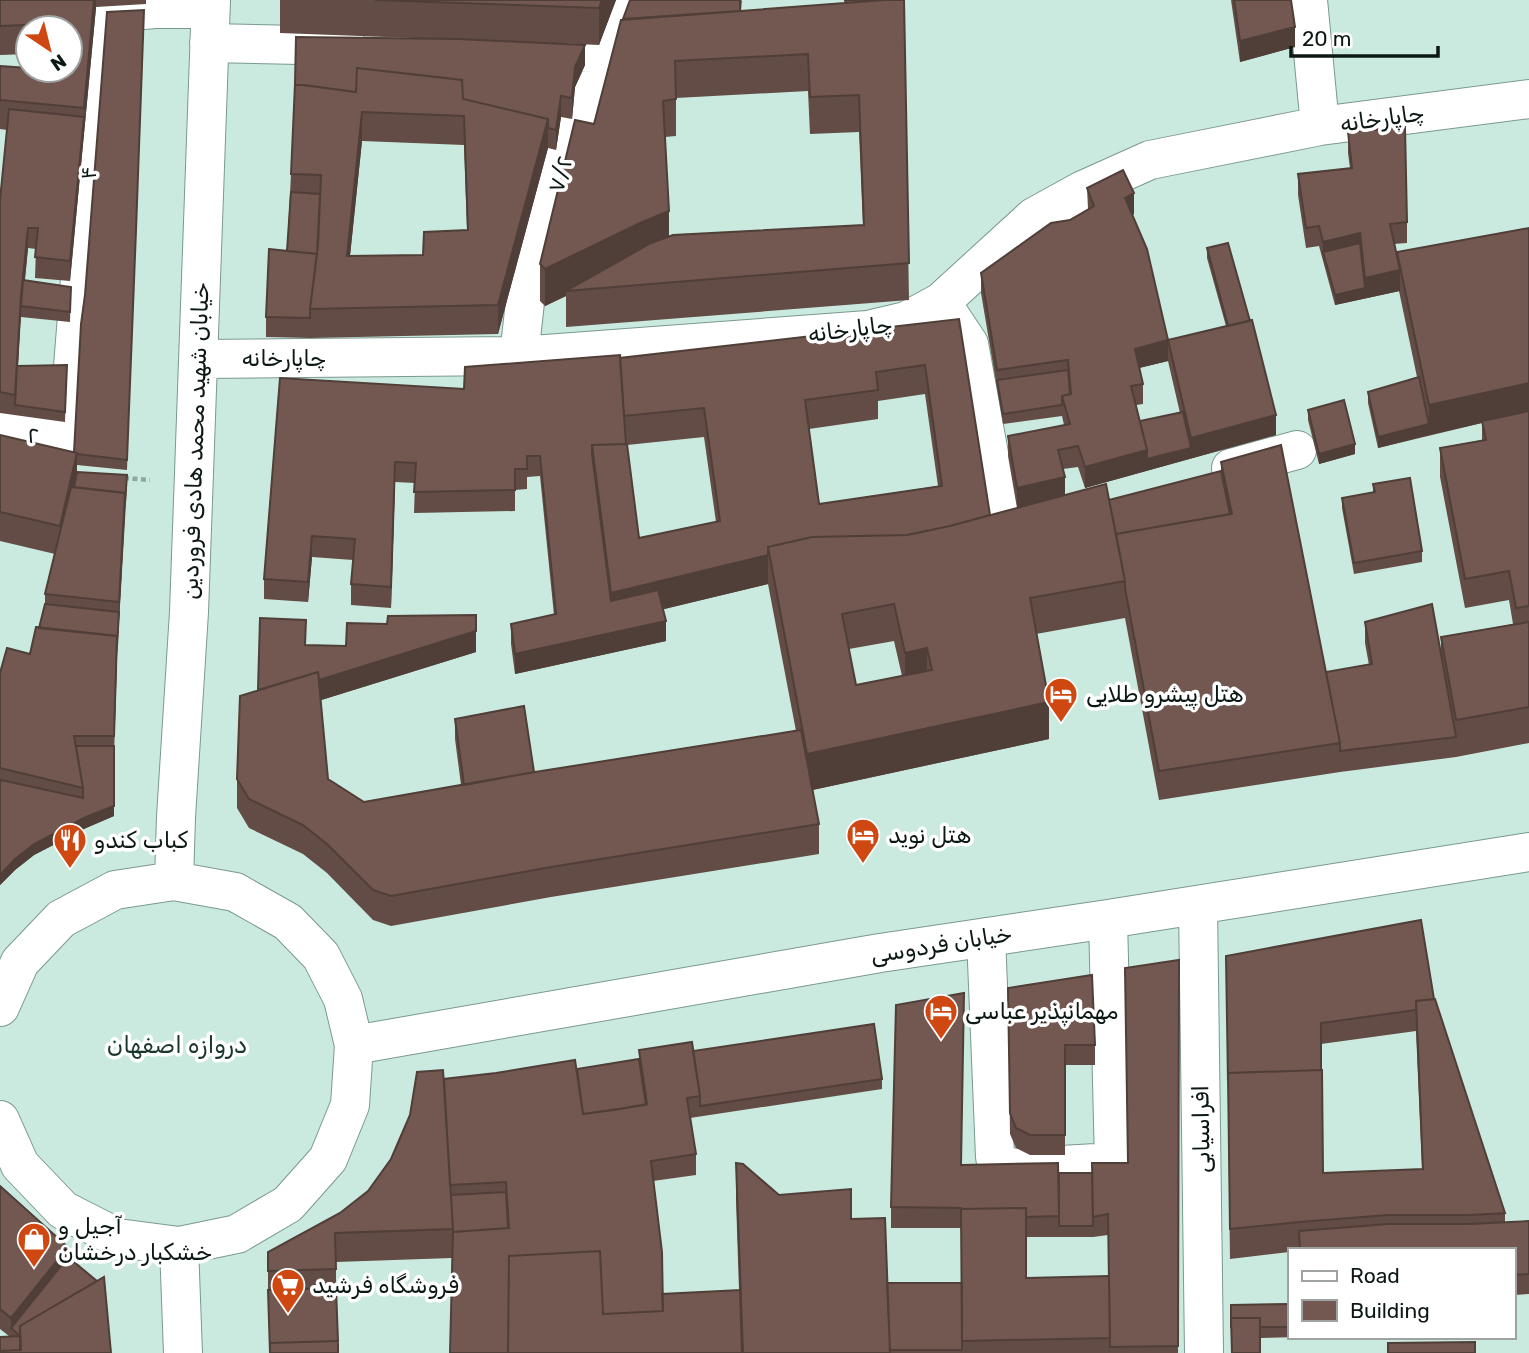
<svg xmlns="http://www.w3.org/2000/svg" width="1529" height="1353" font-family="Rubik,Vazirmatn,sans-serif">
<rect width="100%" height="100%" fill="#caeadf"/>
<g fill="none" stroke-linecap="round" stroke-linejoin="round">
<defs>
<path id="minor" d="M1308 0 1320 126
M209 43 347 46
M533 51 612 53
M941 302 969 344 999 509 1007 521 1018 528 1045 520
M519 356 526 293 563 157 612 53 631 0
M198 359 519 356 868 330 906 321 941 302 1034 217 1083 190 1150 160 1320 126 1529 99
M0 429 67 442 101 14 154 9H210
M1231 468 1297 450
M174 881 176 817 189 612 211 0
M1198 905 1204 1353
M986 937 995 1157 1008 1168 1114 1162 1108 919
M0 1007 20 962 61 919 115 890 174 881 235 892 288 922 321 956 343 999 354 1045 350 1105 328 1159 288 1204 237 1234 179 1246 118 1238 63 1210 20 1165 0 1120
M354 1045 880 953 1108 919 1529 852
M179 1246 183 1353"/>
</defs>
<use href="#minor" stroke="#7b998e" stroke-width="40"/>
<path stroke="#8fa9a0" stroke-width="4.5" stroke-dasharray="5 3.5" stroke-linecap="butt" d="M124 478 150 480"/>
<use href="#minor" stroke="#fff" stroke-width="38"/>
</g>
<path fill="#624c45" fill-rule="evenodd" d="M0 0H146V4L96 7 70 281 35 278 36 249 28 248 25 280 71 287 70 322 21 317 18 366 67 365 65 422 0 413V200L7 130 0 129V66L28 70H70V28H28V54L0 55Z
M280 0H616L599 45 556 43 585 65 575 87 572 119 561 117 556 150 548 148 498 334 310 338 266 337V317L287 251 291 174 414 38 280 33ZM362 141 464 145 467 230 423 255H350Z
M742 0 741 11 845 3 844 0H904L909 300 566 327V296L545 306 540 301V264L594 124ZM808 91 810 134 859 132 863 226 669 236 665 137 676 136V98Z
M1231 0H1291L1295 47 1240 62Z
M144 10 127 470 77 465V472L127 486 117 657 114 754V816L86 828 34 855 15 870 0 885V673L30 654 39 628 45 604V594L55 554 0 541V435L74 452Z
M1348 132 1407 222V243L1394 244 1397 258V252L1529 228V743L1456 757 1340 772 1159 800 1125 618 1036 634 1049 739 813 790 819 824V854L551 897 391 926 373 920 327 873 303 854 249 828 237 808V779L258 690 305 645 476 652 321 700 328 779 364 802 461 785 455 739V719L534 772 796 731 768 584 663 609 666 641 515 674 511 644V624L554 615 540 476 527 477V489L515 490V511L414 513 415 483 395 482 391 608 351 605V584L353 560 312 557 308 602 264 599V579L464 389 620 366 959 319 990 515 1017 508 1008 456V436L1064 425 1062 416 1003 424 981 293V273L1088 209 1087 188 1134 214 1132 215 1168 361 1139 368 1143 384V404L1136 405 1140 421 1180 413 1168 361V340L1226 326 1207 258V248L1276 435 1085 488 1078 467 1063 469 1065 495 1109 500 1221 471V462L1326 672 1369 665 1365 643V622L1441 653V637L1513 624 1509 600 1465 608 1440 477V448L1482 440V423L1378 448 1368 403V392L1417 377 1399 291 1335 305 1319 246 1306 248 1298 195V174L1350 168 1348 153ZM925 394 938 486 819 504 809 429 878 419V401ZM704 437 716 522 639 538 627 445ZM894 641 902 676 856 685 849 649Z
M1308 410 1355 454 1319 464 1308 420Z
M1373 484 1422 551V562L1354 574 1342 508V498L1373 492Z
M1226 956 1434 999 1505 1213V1222L1529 1221V1294L1513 1295V1250H1289V1252L1230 1259ZM1416 1031 1422 1169 1323 1173 1321 1044Z
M1008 988 1095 1045V1065H1065V1155H1030L1016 1148 1010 1134Z
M639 1050 693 1051 882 1079V1089L690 1118 696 1154V1175L653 1181 663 1294 739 1290 736 1200V1163L779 1195 851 1219 887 1283H962L961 1228H891V1207L961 1165 1059 1173H1092L1128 1163 1178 1082V1353H450L452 1258 336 1262V1288L268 1300V1252L340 1213 368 1191 391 1159 444 1079 577 1069 639 1059ZM1108 1235 1109 1276 1026 1278V1237H1093Z
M0 1186 68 1257 111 1353 9 1336 0 1329Z
M1289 1304V1337H1297L1260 1338 1231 1305Z"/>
<path fill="#503e38" d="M94 0H96V8L70 281V261L84 117Z
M602 0H616L599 45V8Z
M1295 27V47L1240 62V41Z
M585 45V65L575 87 572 119V98L575 67Z
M561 96V117L556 150V130Z
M362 112V141L347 285V256Z
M548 119V148L498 334V305Z
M1134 193V214L1125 219V198Z
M669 211V248L566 291V296L545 306V269L640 223Z
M28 228V248L22 306H21L16 405 15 395 21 296Z
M1360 233V253L1323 252V262V242Z
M1400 270V291L1335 305V295L1365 288V278Z
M1168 340V361L1135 369V349Z
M1529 383V412L1429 435 1378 448V437L1429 424V405Z
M1276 415V435L1085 488V467L1147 450 1191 448V438Z
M1355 444V454L1319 464V454Z
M77 453V482L60 555V526Z
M395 462V482L391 608V587Z
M127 475 117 657 114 756 117 636Z
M1065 477V497L1017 508V488Z
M312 536V557L308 602V582Z
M768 555V584L611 622V593Z
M666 621V641L515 674V654Z
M476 631V652L257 720V700Z
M927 648V685L905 690V653Z
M1049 702V739L807 791V754Z
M114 806V816L86 828 34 855 15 870 0 885V875L15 859 34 844 86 817Z
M68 1247V1268L11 1328V1318Z"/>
<path fill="#725850" stroke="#503e38" stroke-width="2" fill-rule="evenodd" d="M0 0H94L84 108 0 100V66L28 68V70H70V28H52V24L0 26Z
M375 0H602L599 8Z
M630 0H740V11L623 19Z
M845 0H885L846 3Z
M885 0H904L909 263 566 291 651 243 673 235 864 225 859 95 810 97 808 54 675 61 676 99 663 101 669 211 640 223 545 269 540 264 575 120 594 124 621 20Z
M1234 0H1291L1295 27 1240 41Z
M144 10 136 230 127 460 77 454V453L74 452 81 324 85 295 107 12Z
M296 37 459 39 585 45 575 67 572 98 561 96 556 130 548 128V119L463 99 462 80 357 68 356 92 295 84Z
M357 68 462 80 463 99 548 119 498 305 310 309 318 245 321 175 291 174 295 84 356 92ZM362 112 464 116 468 230 424 232 423 255 347 256Z
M9 109 84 117 70 261 35 257 38 228H28L21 296 15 395 0 392V200Z
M1405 127 1407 222 1390 224 1400 270 1365 278 1360 233 1323 242 1319 226 1306 228 1298 174 1352 168 1348 132Z
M1123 170 1134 193 1125 198 1147 249 1168 340 1135 349 1143 384 1131 386 1147 450 1085 467 1078 446 1058 450 1065 477 1017 488 1008 436 1070 424 1062 396 1071 394 1068 360 997 370 981 273 1051 223 1070 220 1094 206 1087 188Z
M291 192 320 194 317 254 287 251Z
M1529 228V383L1429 405 1397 252Z
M1228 243 1250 321 1228 326 1207 248Z
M1360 243 1365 288 1335 295 1323 252Z
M269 249 317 254 310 309V318L266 317Z
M23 280 71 287 70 312 21 306Z
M959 319 990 515 950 526 907 535 812 537 768 547V555L611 593 592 445 627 444 639 538 720 521 704 408 624 416 620 358ZM925 365 942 486 819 504 805 400 878 390 876 372Z
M1252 320 1276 415 1191 438 1168 340Z
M620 355 626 444 592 445V454L611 601 658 590 666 621 515 654 511 624 556 614 540 456H527V469H515V490L414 492 416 463 395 462 391 587 351 584 355 539 312 536 308 582 264 579 280 378 464 389 465 367Z
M67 365 65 412 15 405 17 366Z
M1068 370 1070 394 1062 396V405L1003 414 997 380Z
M1419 377 1429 424 1378 437 1368 392Z
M1344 400 1355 444 1319 454 1308 410Z
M1529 411V606L1516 608 1509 571 1465 579 1440 448 1486 440 1482 421Z
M1183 412 1191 448 1147 459V450L1140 421Z
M0 435 77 453 60 526 0 512Z
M1281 445 1340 743 1159 771 1125 588V581L1116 534 1232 514 1221 462Z
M1221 471 1230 514 1116 534 1109 500Z
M77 472 127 475 125 502V493L74 487Z
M1410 478 1422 551 1354 563 1342 498 1375 492 1373 484Z
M1106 484 1125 581 1030 598 1049 702 807 754 768 547 812 537 907 535 950 526ZM894 604 905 653 927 648 932 670 856 685 842 614Z
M71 487 125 493 119 602 45 594Z
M45 604 119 612 117 646V636L39 628Z
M1432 604 1456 737 1340 751V743L1326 672 1372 664 1365 622Z
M476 615V631L319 680 318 672 258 690 260 618 306 620 305 645 346 646 347 623 387 624 388 616Z
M1529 622V707L1456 720 1441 637Z
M36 627 117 636 114 736H74L83 788 0 768V673L7 648 30 654Z
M318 672 328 779 364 802 535 772 801 730 819 824 551 867 391 896 373 890 327 844 303 825 249 799 237 779 240 696Z
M524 706 534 772 464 785 455 719Z
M76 746H114V806L86 817 34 844 15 859 0 875V783L1 780 83 798V788Z
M1421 920 1434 999 1416 1001V1010L1321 1023V1070L1228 1073V1082L1226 956Z
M1179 960 1178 1346 1110 1347 1108 1214 1093 1217 1092 1163H1128L1125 968Z
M1092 975 1095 1045H1065V1135H1030L1016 1128 1010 1113 1008 988Z
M964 993 961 1165 1058 1163 1059 1216 1026 1217V1208L961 1209V1208L891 1207 896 1005Z
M1435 999 1505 1213 1470 1215H1388L1299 1222 1230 1229 1228 1073 1322 1070 1323 1173 1423 1169 1416 1001Z
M874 1024 882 1079 700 1106V1096L693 1051Z
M692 1042 700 1096 687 1098 696 1154 651 1161 662 1252 663 1311 603 1314 600 1251 509 1256 508 1353H450L453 1232 509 1228 506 1182 450 1185 444 1079 496 1073 575 1060 583 1114 614 1110 647 1104 639 1050Z
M639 1059 646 1105 583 1114 577 1069Z
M443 1070 453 1229 335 1233 336 1269 268 1271V1252L340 1213 368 1191 391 1159 410 1115 417 1072Z
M736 1163 743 1164 779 1195 851 1189V1219L885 1218 890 1353H743Z
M1059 1173H1092L1093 1226H1059Z
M0 1186 68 1247 11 1318 0 1309Z
M506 1192 508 1228 453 1232 451 1195Z
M1026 1208V1278L1109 1276 1110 1338 962 1341 961 1209Z
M1529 1221V1274L1513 1275V1250H1300L1299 1231 1388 1224H1470Z
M600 1251 603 1314 663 1311 662 1294 740 1290 742 1353H508L509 1256Z
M68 1257 97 1281 20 1326V1336L11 1328Z
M104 1277 111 1353H0V1351L21 1350 20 1326Z
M887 1283H962V1350H890Z
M336 1288 338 1341 270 1343V1353L268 1290Z
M1289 1304V1327H1260V1318H1231V1328V1305Z
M1231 1318H1260V1353H1232Z
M20 1336V1350L0 1351V1337Z
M338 1341V1353H270V1343Z
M1475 1342V1353H1388V1343Z"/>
<defs>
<symbol id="hotel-pin" viewBox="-11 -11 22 30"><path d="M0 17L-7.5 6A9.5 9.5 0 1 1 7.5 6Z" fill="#cf4812" stroke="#fff"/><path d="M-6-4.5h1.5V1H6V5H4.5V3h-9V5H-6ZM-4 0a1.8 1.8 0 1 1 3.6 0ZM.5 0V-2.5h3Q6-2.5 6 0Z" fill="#fff"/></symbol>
<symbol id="restaurant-pin" viewBox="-11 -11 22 30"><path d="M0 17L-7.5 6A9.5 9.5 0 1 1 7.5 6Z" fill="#cf4812" stroke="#fff"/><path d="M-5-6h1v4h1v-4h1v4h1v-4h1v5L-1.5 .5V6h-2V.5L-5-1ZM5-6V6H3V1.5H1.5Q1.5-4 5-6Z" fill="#fff"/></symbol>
<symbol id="shop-pin" viewBox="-11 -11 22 30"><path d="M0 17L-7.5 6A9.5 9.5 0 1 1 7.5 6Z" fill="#cf4812" stroke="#fff"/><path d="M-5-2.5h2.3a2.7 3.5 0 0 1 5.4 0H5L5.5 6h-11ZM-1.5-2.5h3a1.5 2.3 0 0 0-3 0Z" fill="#fff"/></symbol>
<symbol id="supermarket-pin" viewBox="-11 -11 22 30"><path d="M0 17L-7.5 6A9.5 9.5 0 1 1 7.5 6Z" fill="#cf4812" stroke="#fff"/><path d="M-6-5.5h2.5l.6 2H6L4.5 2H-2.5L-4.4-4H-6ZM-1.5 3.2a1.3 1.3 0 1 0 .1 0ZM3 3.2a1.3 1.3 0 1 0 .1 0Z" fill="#fff"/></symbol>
</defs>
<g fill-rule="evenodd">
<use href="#hotel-pin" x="1042" y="675" width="38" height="52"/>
<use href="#hotel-pin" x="844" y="816" width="38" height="52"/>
<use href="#restaurant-pin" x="51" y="821" width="38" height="52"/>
<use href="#hotel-pin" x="922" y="992" width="38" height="52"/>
<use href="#shop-pin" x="15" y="1220" width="38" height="52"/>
<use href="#supermarket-pin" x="269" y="1266" width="38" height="52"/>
</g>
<g text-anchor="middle" stroke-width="7" stroke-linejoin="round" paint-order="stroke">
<g font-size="23" fill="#0c1814" stroke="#fff">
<text transform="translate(1382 118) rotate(-8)" y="8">چاپارخانه</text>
<text transform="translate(88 173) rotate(-85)" y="8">۴</text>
<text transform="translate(560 174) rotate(-73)" y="8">۷/۲</text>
<text transform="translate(850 329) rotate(-7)" y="8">چاپارخانه</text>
<text x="284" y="366">چاپارخانه</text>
<text transform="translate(33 435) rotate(11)" y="8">۲</text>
<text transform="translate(195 441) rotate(-88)" y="8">خیابان شهید محمد هادی فروردین</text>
<text transform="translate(941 944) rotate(-9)" y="8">خیابان فردوسی</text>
<text transform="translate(1201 1129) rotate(-91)" y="8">افراسیابی</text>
</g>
<g font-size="23" fill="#0c1814" stroke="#fff" text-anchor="start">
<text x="1086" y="702">هتل پیشرو طلایی</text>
<text x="888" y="843">هتل نوید</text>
<text x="94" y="848">کباب کندو</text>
<text x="965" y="1019">مهمانپذیر عباسی</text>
<text x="58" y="1234">آجیل و<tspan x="58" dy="26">خشکبار درخشان</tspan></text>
<text x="312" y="1293">فروشگاه فرشید</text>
</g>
<g font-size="24" fill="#1a362d" stroke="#fff">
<text x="177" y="1053">دروازه اصفهان</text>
</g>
</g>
<rect x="1288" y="1248" width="228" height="91" fill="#ffffff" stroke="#9ea3a1" stroke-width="2"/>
<rect x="1302" y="1271" width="35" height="10" fill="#ffffff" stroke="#9ea3a1" stroke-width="2"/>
<text x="1350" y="1283" font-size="21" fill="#0c1814">Road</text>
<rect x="1302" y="1300" width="35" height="21" fill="#725850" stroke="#9ea3a1" stroke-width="2"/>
<text x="1350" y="1318" font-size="21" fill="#0c1814">Building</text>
<g transform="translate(49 49) rotate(145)"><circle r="33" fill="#ffffff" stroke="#9ea3a1" stroke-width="2"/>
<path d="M0-5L12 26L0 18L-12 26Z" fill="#cf4812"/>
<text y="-10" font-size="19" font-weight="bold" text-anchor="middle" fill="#0c1814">N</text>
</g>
<path d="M1291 46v10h147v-10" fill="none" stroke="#0c1814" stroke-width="3.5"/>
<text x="1302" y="46" font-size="21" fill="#0c1814" stroke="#ffffff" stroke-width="5" paint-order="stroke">20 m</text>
</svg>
